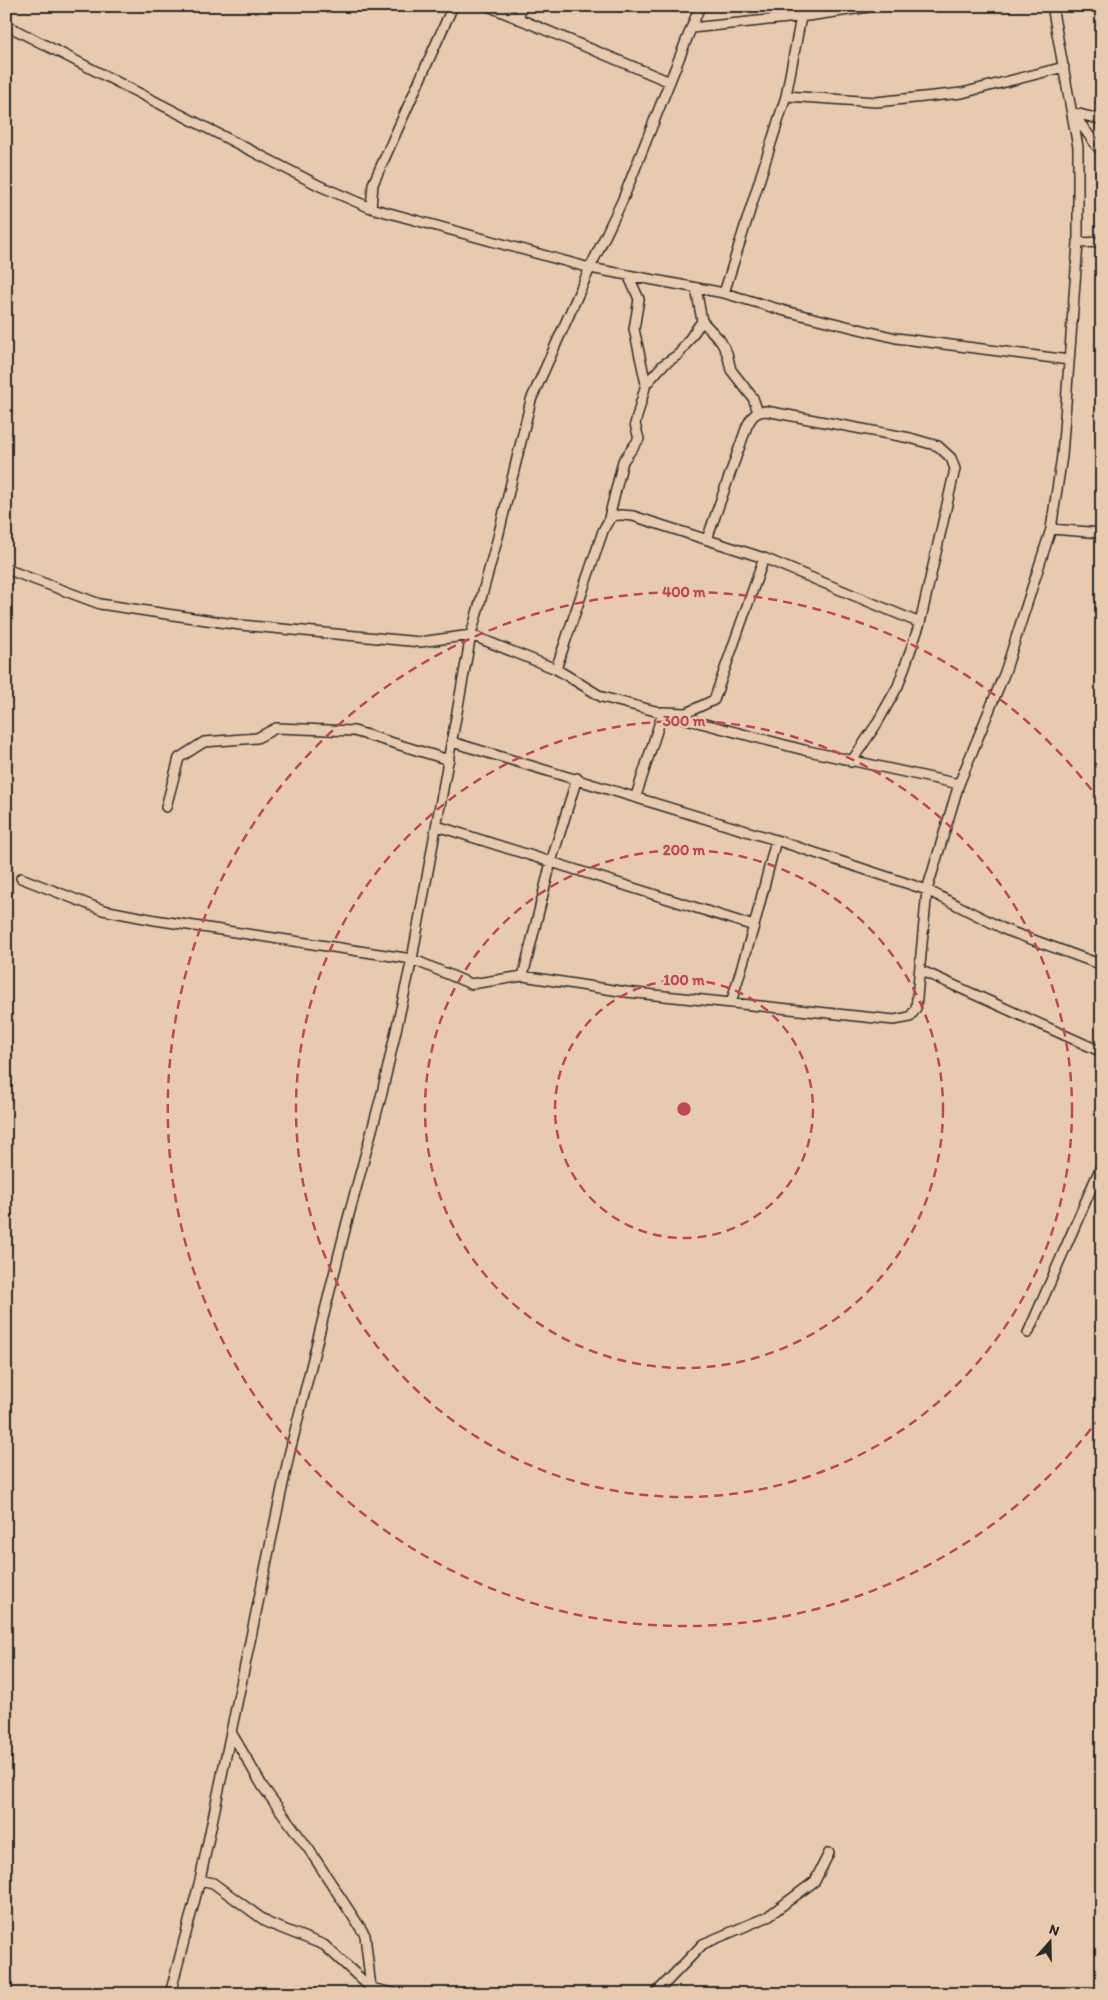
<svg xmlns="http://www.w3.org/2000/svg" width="1108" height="2000" font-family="Itim,sans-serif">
<rect width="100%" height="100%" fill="#e8cbaf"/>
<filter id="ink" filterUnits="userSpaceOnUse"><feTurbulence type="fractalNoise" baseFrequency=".02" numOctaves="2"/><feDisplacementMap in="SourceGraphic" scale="10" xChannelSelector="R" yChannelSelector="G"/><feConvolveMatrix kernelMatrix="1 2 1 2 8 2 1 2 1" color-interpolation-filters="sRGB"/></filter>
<g filter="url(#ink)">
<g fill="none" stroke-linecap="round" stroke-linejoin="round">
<defs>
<path id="street" d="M488 6 670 82
M518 19 522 6
M6 25 320 186 371 208 590 268 724 293 785 311 896 338 1069 360
M691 28 808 16 876 6
M786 96 876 102 962 93 1064 67
M1072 112 1102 120
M1074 115 1102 153
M371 208 373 184 453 6
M1078 243 1102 242
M724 293 786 96 801 17
M702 321 720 340 727 353 731 370 753 398 758 412
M646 384 663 365 679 354 702 321 696 288
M609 518 623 461 639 439 635 424 646 384 634 329 639 299 628 275
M1051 529 1102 533
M707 539 747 426C752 416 755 412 766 411L910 438 938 446 951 458 955 469 920 623 898 686 876 725 851 762
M6 569 100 604 240 625 420 642 471 635 556 669 602 697 804 750 959 784
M556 669 603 531C611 513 614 514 633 516L764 558 920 623
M452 742 776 840 927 890 1006 930 1102 965
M636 796 663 712 686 713 714 700 764 558
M166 807 179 758 204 742 257 738 276 728 354 731 449 760
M437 826 754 926
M21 878 103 910 155 920 412 959 471 984 523 976 626 992 894 1020 910 1017 916 1008 927 890 959 784 1005 672 1051 529 1062 456 1078 243V147L1052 6
M920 970 1102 1052
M523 976 551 862 577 778
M731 1003 754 926 776 840
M1028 1333 1102 1164
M231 1732 263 1787 310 1851 365 1935 371 1988
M200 1880 213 1883 268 1923 324 1945 371 1988 396 1994
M170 1994 200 1880 289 1455 347 1222 382 1093 412 959 471 635 498 537 531 400 590 268 623 199 700 6
M655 1994 703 1944 767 1917 815 1881 829 1853"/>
</defs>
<use href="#street" stroke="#2b2b2b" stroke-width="12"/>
<use href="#street" stroke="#e8cbaf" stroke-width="9"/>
</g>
</g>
<g fill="none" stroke="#c04656" stroke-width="2.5" stroke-dasharray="9 6">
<circle cx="684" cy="1109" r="129"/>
<circle cx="684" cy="1109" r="259"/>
<circle cx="684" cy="1109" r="388"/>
<path d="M1100 1417A517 517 0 1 1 1100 801"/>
</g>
<circle cx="684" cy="1109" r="8" fill="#c04656" stroke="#e8cbaf" stroke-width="2.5"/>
<g font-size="15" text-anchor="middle" font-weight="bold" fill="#c04656" stroke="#e8cbaf" stroke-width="4.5" stroke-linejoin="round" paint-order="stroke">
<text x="684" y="597">400 m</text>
<text x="684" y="726">300 m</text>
<text x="684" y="855">200 m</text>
<text x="684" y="985">100 m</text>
</g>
<rect width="1108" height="2000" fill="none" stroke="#e8cbaf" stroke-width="25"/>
<rect x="12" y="12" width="1083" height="1975" fill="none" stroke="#2b2b2b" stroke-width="2" filter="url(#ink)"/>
<g transform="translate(1050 1942) rotate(20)" stroke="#e8cbaf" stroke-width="4" paint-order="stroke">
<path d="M0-4L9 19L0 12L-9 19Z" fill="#2b2b2b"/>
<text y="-8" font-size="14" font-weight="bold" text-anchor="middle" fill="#2b2b2b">N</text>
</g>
</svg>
